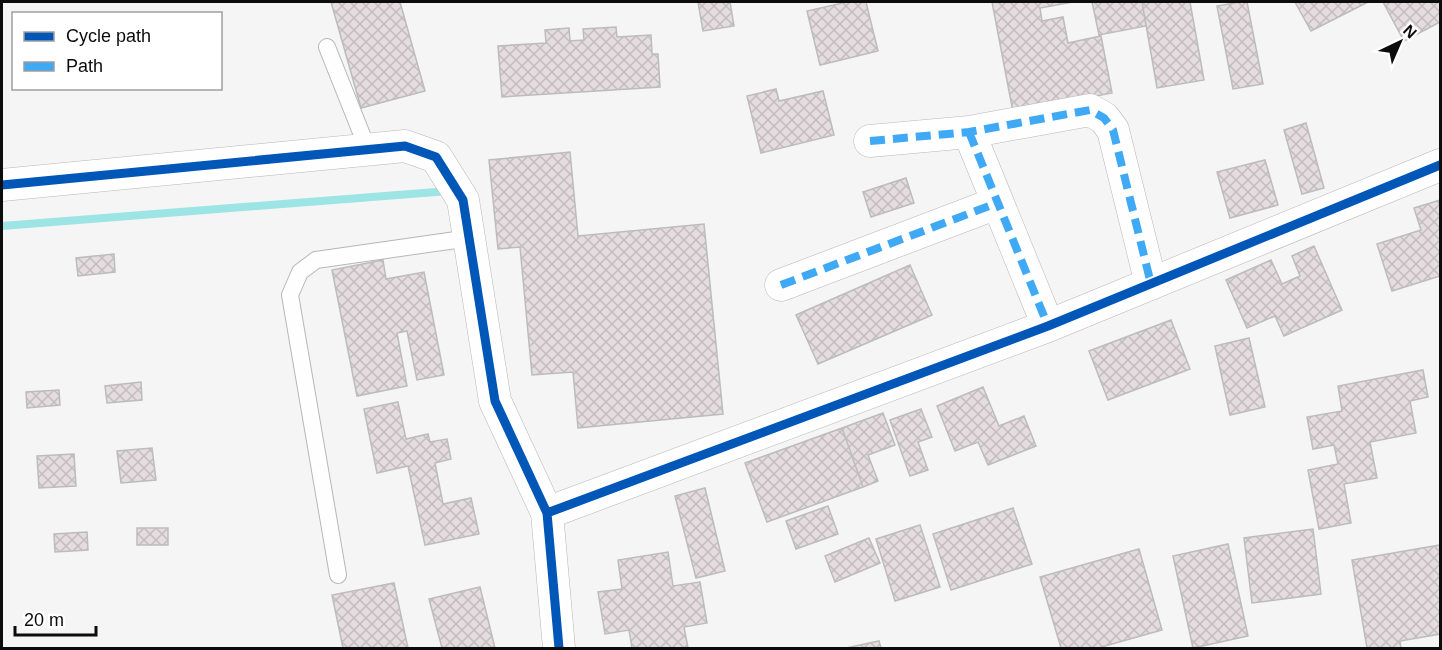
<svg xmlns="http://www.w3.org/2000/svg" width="1442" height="650" font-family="Helvetica,sans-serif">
<defs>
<pattern id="building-cross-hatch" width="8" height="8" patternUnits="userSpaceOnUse" patternTransform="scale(1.5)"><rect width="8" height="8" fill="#e5dce0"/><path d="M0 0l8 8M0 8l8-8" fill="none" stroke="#c3bcbf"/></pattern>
</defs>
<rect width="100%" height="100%" fill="#f5f5f6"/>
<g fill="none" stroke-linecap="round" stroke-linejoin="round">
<path stroke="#9de4e4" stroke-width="8" d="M2 226 449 191"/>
</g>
<path fill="url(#building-cross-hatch)" stroke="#bcbcbc" stroke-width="1.5" d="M331 2H400L425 91 361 108Z
M698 2H730L734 26 703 31Z
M847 2H866L878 51 820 65 807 11Z
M992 2H1073L1040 8 1042 21 1063 17 1068 43 1101 36 1112 93 1013 112Z
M1092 2H1142L1146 26 1099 35Z
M1142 2H1190L1204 80 1157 88Z
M1240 2H1247L1263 84 1233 89 1217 6Z
M1295 2H1368L1311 31Z
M1383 2H1440V22L1404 41Z
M616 27 617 37 651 35 652 54H658L660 87 502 97 498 46 546 43 545 30 569 28 570 41 584 40 583 29Z
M776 89 779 101 823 91 834 135 761 153 747 96Z
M1306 123 1324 188 1302 194 1284 130Z
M570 152 578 236 704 224 723 414 578 428 573 372 532 375 520 247 498 249 489 160Z
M1265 160 1278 205 1230 218 1217 172Z
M906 178 914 203 871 217 863 192Z
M1440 200V276L1392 291 1377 244 1421 230 1414 208Z
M1314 246 1342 310 1284 336 1275 316 1247 328 1226 280 1271 260 1282 284 1300 276 1292 256Z
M114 254 115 272 78 276 76 258Z
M383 260 386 279 424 272 444 375 417 380 407 331 397 333 407 386 357 396 332 270Z
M910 265 932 315 818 364 796 315Z
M1171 320 1190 369 1108 400 1089 351Z
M1249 338 1265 407 1230 415 1215 346Z
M1423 370 1428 397 1410 401 1416 433 1370 442 1377 478 1344 484 1351 523 1319 529 1308 470 1338 464 1334 445 1313 449 1307 417 1342 411 1338 386Z
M141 382 142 400 107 403 105 386Z
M983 387 999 426 1024 416 1036 446 988 465 978 442 955 451 937 406Z
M59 390 60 405 27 408 26 392Z
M398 402 406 439 428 434 430 442 447 439 451 459 435 463 443 504 471 498 479 534 425 545 408 466 377 473 364 409Z
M921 409 932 437 918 442 928 470 910 476 890 420Z
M883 413 895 445 868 455 878 481 863 487 842 428Z
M842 428 863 487 767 522 745 463Z
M152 448 156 480 121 483 117 451Z
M74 454 76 486 39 488 37 456Z
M705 488 725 571 696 578 675 496Z
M828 506 838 534 796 549 786 521Z
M1013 508 1032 564 951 590 933 534Z
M920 525 940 587 895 601 876 539Z
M137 528H168V545H137Z
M1313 529 1321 594 1252 603 1244 538Z
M87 532 88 550 55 552 54 534Z
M869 538 880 563 835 582 825 556Z
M1228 544 1248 636 1193 648 1173 556Z
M1440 545V634L1400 641 1401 648H1367L1352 560Z
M1139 549 1162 630 1098 648H1061L1040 577Z
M668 552 673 586 700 582 707 623 684 627 688 648H632L629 630 605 634 598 592 622 589 618 560Z
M394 583 408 648H343L332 595Z
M480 587 495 648H442L429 599Z
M879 641 881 648H846Z"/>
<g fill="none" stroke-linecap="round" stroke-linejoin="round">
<defs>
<path id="service" d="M327 47 368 150
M338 575 290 295 300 272 316 260 470 238"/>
<path id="minor" d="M969 132 1048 326
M870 141 969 132 1090 110 1104 118 1113 130 1151 284
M2 185 405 146 436 157 463 200 495 401 547 513
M781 285 997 203
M559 648 547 513 1048 326 1440 165"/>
</defs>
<use href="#service" stroke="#b7b7b7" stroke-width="18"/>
<use href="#minor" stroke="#b7b7b7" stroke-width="33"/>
<use href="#service" stroke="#fefefe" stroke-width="16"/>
<use href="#minor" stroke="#fefefe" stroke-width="32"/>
<path stroke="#3fa9f5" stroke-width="8" stroke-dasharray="15 8" stroke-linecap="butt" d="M969 132 1048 326
M870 141 969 132 1090 110 1104 118 1113 130 1151 284
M781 285 997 203"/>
<defs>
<path id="cycleway" d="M2 185 405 146 436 157 463 200 495 401 547 513
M559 648 547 513 1048 326 1440 165"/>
</defs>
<use href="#cycleway" stroke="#fff" stroke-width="13"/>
<use href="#cycleway" stroke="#0057b8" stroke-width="9"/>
</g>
<rect width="1442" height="650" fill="none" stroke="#0c0c0d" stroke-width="6"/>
<rect x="12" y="12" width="210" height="78" fill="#ffffff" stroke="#9e9e9e" stroke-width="1.5"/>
<rect x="24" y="32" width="30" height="9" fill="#0057b8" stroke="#9e9e9e" stroke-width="1.5"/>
<text x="66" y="42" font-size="18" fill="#0c0c0d">Cycle path</text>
<rect x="24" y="62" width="30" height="9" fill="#3fa9f5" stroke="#9e9e9e" stroke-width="1.5"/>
<text x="66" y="72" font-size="18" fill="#0c0c0d">Path</text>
<g transform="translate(1400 42) rotate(44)" stroke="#ffffff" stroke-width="4.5" paint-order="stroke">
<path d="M0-4.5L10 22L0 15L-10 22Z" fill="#0c0c0d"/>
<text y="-9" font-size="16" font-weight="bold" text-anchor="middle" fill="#0c0c0d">N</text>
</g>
<path d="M15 626v9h81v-9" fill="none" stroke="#0c0c0d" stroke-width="3"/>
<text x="24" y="626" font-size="18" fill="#0c0c0d" stroke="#ffffff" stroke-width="4.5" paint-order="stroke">20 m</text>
</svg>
